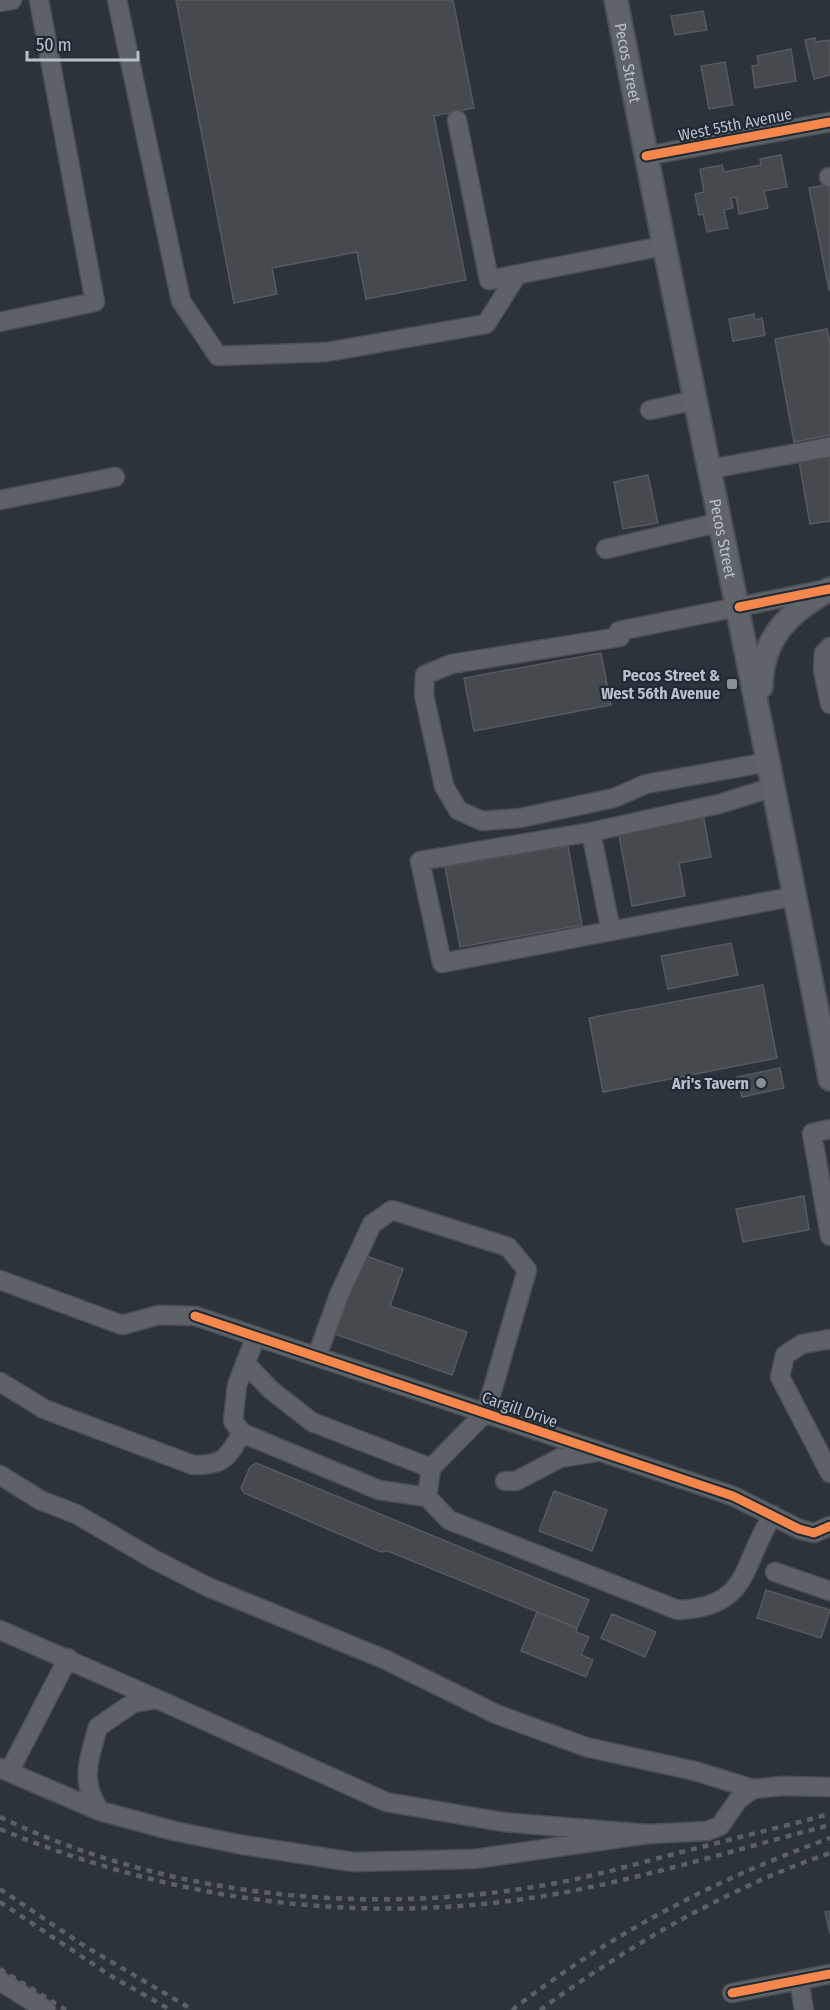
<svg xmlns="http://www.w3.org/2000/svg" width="830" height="2010" font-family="'Fira Sans Condensed',sans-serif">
<rect width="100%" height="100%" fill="#2d333a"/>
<path fill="#454a4f" stroke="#555a61" stroke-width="1.5" d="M176 0H453L474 108 434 116 466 280 366 299 357 252 272 268 277 294 234 303Z
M703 11 707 30 675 35 671 16Z
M815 38 816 42 830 40V75L814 79 805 40Z
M791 49 796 81 755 88 752 66 759 65 757 56Z
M725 62 733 105 709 109 701 66Z
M781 155 787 187 764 191 768 208 739 214 736 197 731 198 733 208 724 210 728 228 707 232 703 214 699 215 695 194 704 192 700 169 722 165 724 172 761 165 760 159Z
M830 184V289L829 290 809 188Z
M754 314 755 320 762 318 765 335 733 341 729 319Z
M827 329 830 345V435L794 442 775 339Z
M830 455V521L810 524 799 461Z
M648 475 658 523 623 529 614 482Z
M601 653 611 705 474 731 464 678Z
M703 814 711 857 679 863 685 896 632 906 618 830Z
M568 846 582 925 460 947 445 867Z
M731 943 738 975 668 989 661 956Z
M763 985 777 1058 603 1092 589 1018Z
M780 1068 784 1088 742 1097 737 1077Z
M804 1196 809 1230 743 1242 736 1209Z
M363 1255 403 1269 390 1306 467 1332 452 1375 335 1334Z
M256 1463 589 1600 577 1628 388 1551 381 1552 244 1493 241 1488 250 1467Z
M554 1491 607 1510 592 1551 539 1531Z
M766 1590 830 1610 821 1638 757 1618Z
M537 1612 577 1628 576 1632 589 1637 581 1655 593 1660 586 1677 521 1651Z
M612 1614 656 1632 645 1657 601 1638Z
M830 1911V1934L825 1912Z"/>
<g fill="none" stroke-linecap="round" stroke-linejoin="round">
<defs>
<path id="minor" d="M117 0 181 301 218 356 327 352 486 324 517 275
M0 2 12 0
M457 120 489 280 663 246
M646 156 830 122
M829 177H830
M0 322 95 302 39 0
M650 410 696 400
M710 469 830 447
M0 500 115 477
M606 549 721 522
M619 631 822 590
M620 637 451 664 425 675 424 695 444 786 458 810 482 821 520 818 614 798 646 784 769 762
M830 647 824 653 823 670 830 704
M591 832 420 861 442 963 796 896
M611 931 591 832 719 804 774 787
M830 1129 812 1133 830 1236
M0 1280 122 1325 159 1315 195 1316 733 1496 799 1529 814 1533 830 1526
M256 1336 237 1385 233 1421 242 1433 379 1490 427 1497
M830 1339 802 1344 785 1355 780 1377 830 1473
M317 1356 339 1295 372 1224 392 1210 508 1247 527 1270 491 1395 485 1413 431 1468 427 1497 449 1520 678 1610C752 1607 741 1563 773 1515
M245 1363 271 1390 312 1422 431 1468
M0 1382 44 1409 193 1465C225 1465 226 1459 242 1433
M0 1475 40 1500 76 1514 155 1560 208 1587 384 1659 496 1714 586 1747 695 1771 753 1789
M505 1481H516L560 1458 597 1452
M775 1572 830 1591
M0 1630 157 1699
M0 1768 9 1772 68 1658
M9 1772 100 1811
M648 1834 503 1822 386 1802 157 1699 133 1703 98 1727C89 1760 79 1780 100 1811L174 1831 243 1845 353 1862 474 1859 648 1834 707 1831 720 1826 738 1800 753 1789 782 1786 830 1787
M799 1980 804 2010
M0 1981 46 2010
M732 1993 830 1974"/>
<g id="major">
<path id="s1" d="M616 0C685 360 762 718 830 1079"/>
<path d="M761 687C762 637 789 612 830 589"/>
</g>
</defs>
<use href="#minor" stroke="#4a4f54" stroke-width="21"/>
<use href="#major" stroke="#4b5056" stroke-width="26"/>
<use href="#minor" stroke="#5d6268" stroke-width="18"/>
<use href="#major" stroke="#5f646a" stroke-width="22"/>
<path stroke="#5c6066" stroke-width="4.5" stroke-dasharray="6 6" stroke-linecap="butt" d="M0 1817C165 1896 365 1917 545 1885 583 1879 621 1868 659 1858 716 1843 773 1829 830 1814
M0 1829C178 1903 370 1928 561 1893 652 1876 741 1848 830 1825
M0 1889 83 1945 193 2010
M0 1902 111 1976 171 2010
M0 1969 66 2010
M512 2010C612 1933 712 1881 830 1838
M540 2010C630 1945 725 1889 830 1853"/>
<defs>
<path id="cycleway" d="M646 156 830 122
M739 607 830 589
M195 1316 733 1496 799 1529 814 1533 830 1526
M732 1993 830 1974"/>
</defs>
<use href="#cycleway" stroke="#202a34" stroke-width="13"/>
<use href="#cycleway" stroke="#f5874c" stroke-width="9"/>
</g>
<g fill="#878f97" stroke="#202a34" stroke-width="2">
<rect x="726" y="678" width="12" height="12" rx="3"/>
<circle cx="761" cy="1083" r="6"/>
</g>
<g text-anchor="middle" stroke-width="4.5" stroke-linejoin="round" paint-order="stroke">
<g font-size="16" fill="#b8c0c9" stroke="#202a34">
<text dy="6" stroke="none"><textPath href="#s1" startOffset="64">Pecos Street</textPath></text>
<text transform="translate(735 124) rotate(-11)" y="6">West 55th Avenue</text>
<text dy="6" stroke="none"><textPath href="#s1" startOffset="549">Pecos Street</textPath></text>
<text transform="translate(520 1409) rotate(19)" y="6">Cargill Drive</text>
</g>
<g font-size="16" font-weight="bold" fill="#b8c0c9" stroke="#202a34" text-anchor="end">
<text x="720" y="681">Pecos Street &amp;<tspan x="720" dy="18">West 56th Avenue</tspan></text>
<text x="749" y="1089">Ari's Tavern</text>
</g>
</g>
<path d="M27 51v9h111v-9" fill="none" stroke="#b8c0c9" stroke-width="3"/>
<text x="36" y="51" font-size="18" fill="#b8c0c9" stroke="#202a34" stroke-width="4.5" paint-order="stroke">50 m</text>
</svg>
